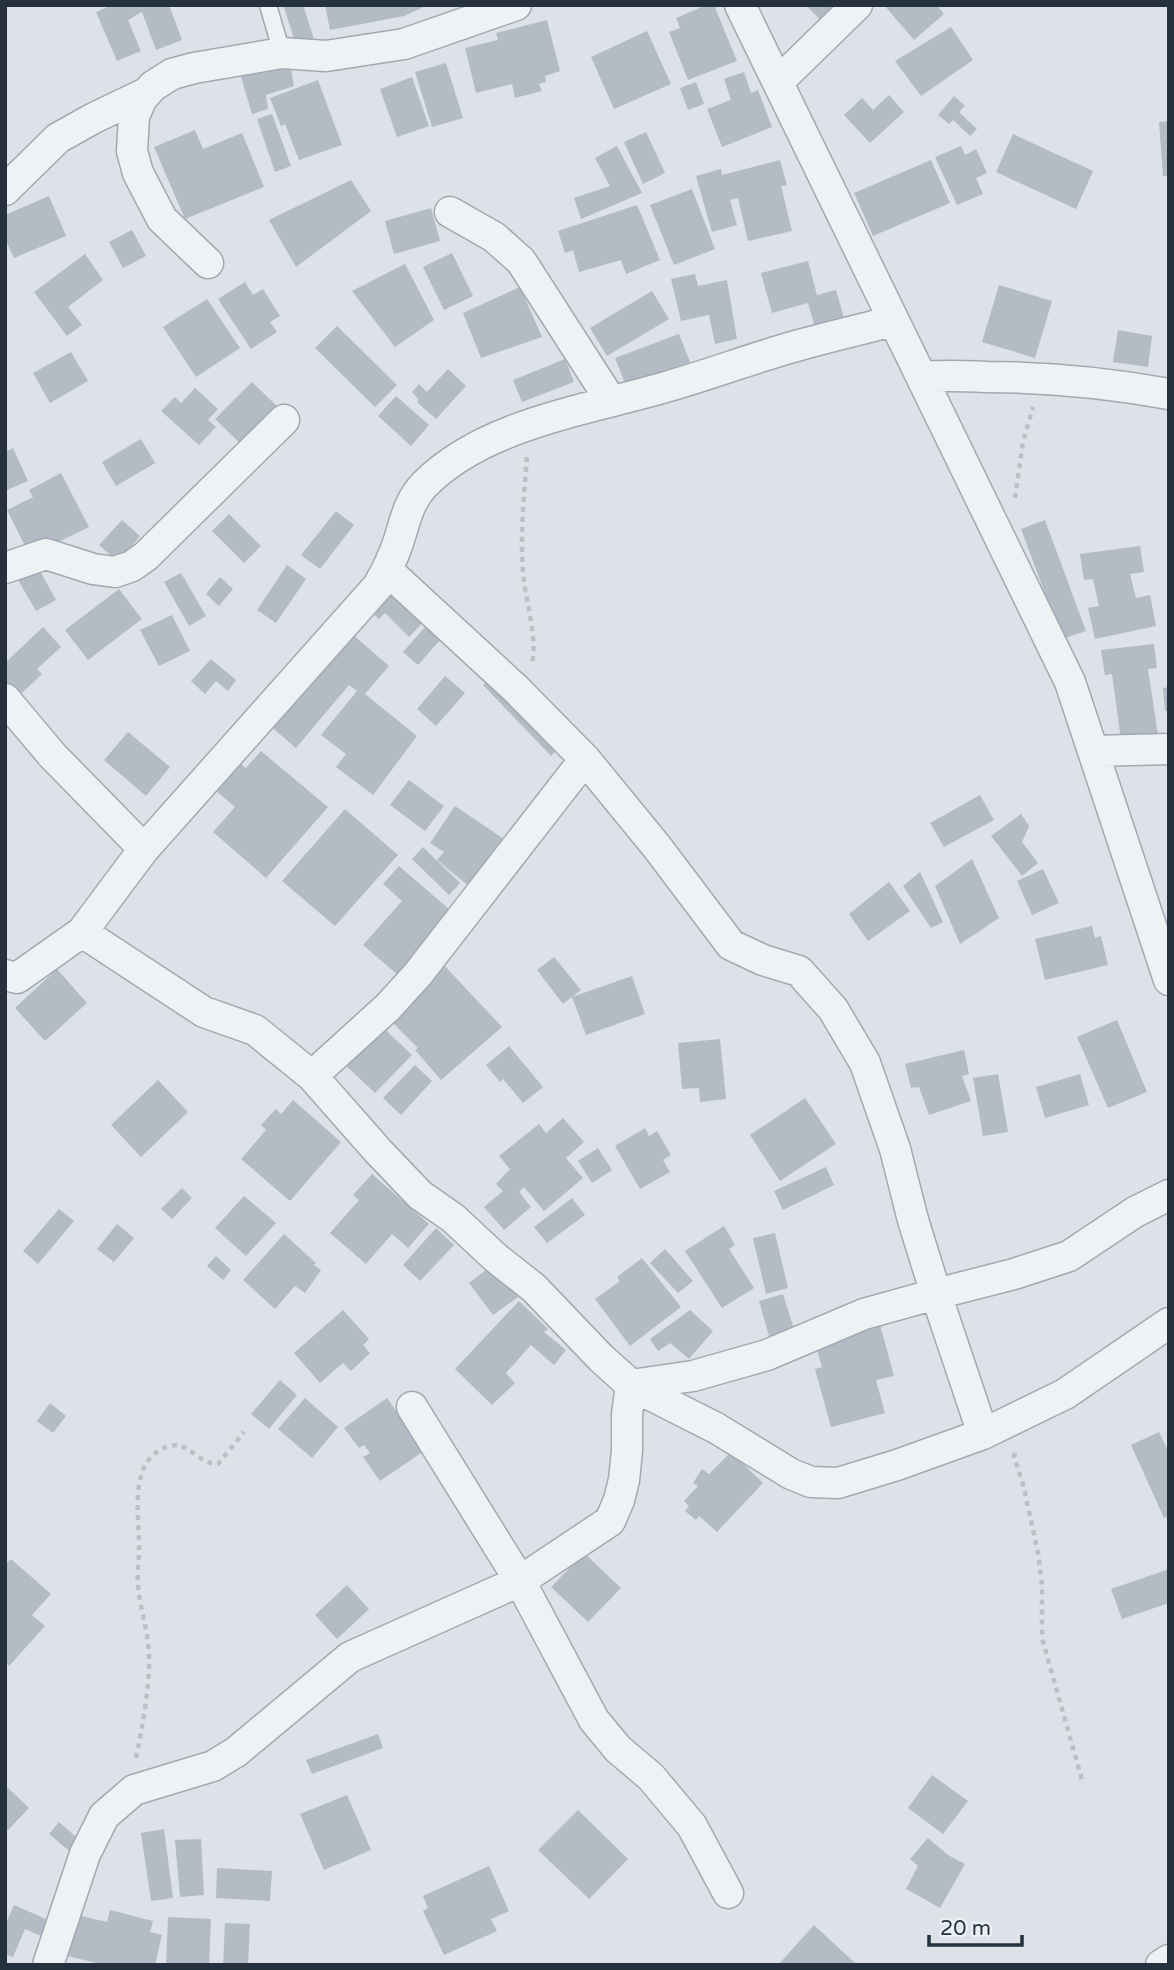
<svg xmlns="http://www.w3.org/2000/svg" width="1174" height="1970" font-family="'Varela Round',sans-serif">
<rect width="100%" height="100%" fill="#dce2e7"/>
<path fill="#b3bbc4" d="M112 5H169L182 40 156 50 142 12 128 20 141 51 117 61 96 12Z
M283 5H303L314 39 296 44Z
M325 5H428L404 16 330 30Z
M707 5H714L737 61 688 80 669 32 680 28 676 18Z
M806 5H839L822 22Z
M884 5H937L944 14 914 40Z
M547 20 560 71 545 76 546 82 539 84 542 91 515 98 512 84 476 93 465 48 498 40 496 33Z
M951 27 973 60 921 96 895 61Z
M647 31 671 84 614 109 591 57Z
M290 62 294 86 266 95 268 109 252 114 241 77Z
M446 63 463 118 432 127 415 72Z
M744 72 751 93 758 90 772 127 722 147 707 109 731 100 724 79Z
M412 77 429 126 397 137 380 89Z
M318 80 342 145 299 160 285 124 281 126 270 98Z
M696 82 704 104 688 110 680 88Z
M889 95 904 112 870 143 844 115 862 98 873 110Z
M954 96 965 106 959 112 977 129 970 136 953 120 949 124 938 115Z
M272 114 291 166 275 172 257 119Z
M1169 121V176H1163L1159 122Z
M195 130 203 149 242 133 264 187 185 219 154 147Z
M646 132 665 173 643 184 624 142Z
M1013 134 1093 171 1076 209 996 172Z
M617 146 642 193 581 219 574 198 610 186 595 158Z
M961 146 965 155 976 149 987 173 976 178 983 194 957 205 935 157Z
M780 160 787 185 781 186 792 231 748 241 738 198 730 200 737 225 712 232 696 176 721 169 722 175Z
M931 160 950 203 873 236 854 193Z
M351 180 371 211 296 267 269 220Z
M692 189 715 249 674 265 650 205Z
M49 196 66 236 14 258 5 239V215Z
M637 205 660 260 626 274 621 260 579 272 573 250 565 253 558 231Z
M431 208 440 241 394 254 385 221Z
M132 230 146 256 123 268 109 242Z
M452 253 473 296 444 310 423 267Z
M85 254 103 280 68 307 82 325 67 336 34 292Z
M808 261 817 295 836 290 846 325 817 334 808 303 772 313 761 273Z
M405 264 434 320 395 347 352 291Z
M695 274 698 286 727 280 737 339 715 344 709 315 681 321 671 279Z
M245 282 253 295 263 289 280 316 270 322 277 332 251 349 218 299Z
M999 285 1052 301 1035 358 982 342Z
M520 287 542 337 481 358 463 313Z
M652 291 669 319 607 356 590 328Z
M207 299 240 348 196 377 163 327Z
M337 326 397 385 375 407 315 348Z
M1118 330 1152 336 1148 367 1113 362Z
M679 334 690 362 626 386 615 358Z
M71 352 88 381 50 403 33 373Z
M565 359 574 382 522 402 513 380Z
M448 369 466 386 436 419 417 402 419 400 412 392 419 384 427 392Z
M252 382 283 412 246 449 215 419Z
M195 388 218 409 208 420 216 427 199 445 161 411 175 397 181 403Z
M396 396 429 425 411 446 378 416Z
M141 439 155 463 116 486 102 462Z
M13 448 28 481 5 491V452Z
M61 473 89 527 30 556 7 510 33 497 29 490Z
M336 511 354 525 320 569 301 555Z
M229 514 261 546 244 563 212 531Z
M122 520 140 536 118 562 99 545Z
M1045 520 1086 631 1062 639 1021 529Z
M1140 546 1144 572 1130 574 1136 598 1150 595 1156 626 1095 639 1088 608 1099 606 1093 579 1084 580 1080 554Z
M35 562 56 600 36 611 14 573Z
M287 565 306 579 276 623 257 610Z
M181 573 206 616 189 626 164 582Z
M220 577 233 589 219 606 206 594Z
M393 581 429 616 409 637 385 613 379 619 367 608Z
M119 589 142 619 88 660 65 630Z
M172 615 190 651 159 666 140 630Z
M432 619 447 632 418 665 403 652Z
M43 627 61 647 37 669 42 674 22 693 17 689 12 694 5 687V663Z
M352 634 389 666 365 694 417 736 373 795 336 767 346 754 321 735 357 691 349 685 296 748 268 724Z
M1154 644 1157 668 1148 669 1158 735 1121 740 1112 674 1105 675 1101 650Z
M211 659 236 680 228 691 216 681 205 694 191 681Z
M496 673 563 743 551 756 483 685Z
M445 676 465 693 436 726 417 709Z
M1169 687V711H1165L1163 688Z
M128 732 170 767 146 796 104 760Z
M261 751 328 807 266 878 213 832 235 807 214 789 237 761 246 768Z
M409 780 444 806 425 831 390 805Z
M980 795 994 820 944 847 930 823Z
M455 806 504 839 475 891 437 860 444 852 430 843Z
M345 809 398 855 335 926 282 881Z
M1021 814 1029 826 1022 842 1038 863 1022 876 991 836Z
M423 847 460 883 449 895 412 859Z
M972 859 999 918 960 944 935 886Z
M399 866 457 916 398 975 363 945 402 901 383 884Z
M1043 869 1059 903 1032 915 1017 881Z
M920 872 943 922 931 928 903 886Z
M889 882 910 911 868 941 849 914Z
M1092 926 1095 938 1101 936 1108 965 1045 980 1035 939Z
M554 957 581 990 563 1004 537 970Z
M441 962 502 1027 441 1080 415 1050 418 1048 391 1021Z
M57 969 87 1003 45 1041 15 1008Z
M632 976 645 1014 586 1035 572 997Z
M1117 1020 1147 1092 1108 1108 1077 1037Z
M376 1021 412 1055 375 1093 339 1059Z
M720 1039 726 1099 700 1102 699 1088 682 1089 678 1043Z
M509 1046 543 1087 523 1103 503 1079 500 1082 486 1065Z
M964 1050 969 1074 962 1076 971 1101 929 1115 919 1087 911 1088 905 1064Z
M415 1065 432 1081 401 1115 383 1098Z
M998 1074 1008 1132 983 1136 973 1078Z
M1080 1074 1089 1105 1045 1118 1036 1087Z
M158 1080 188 1112 141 1157 111 1125Z
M805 1098 836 1144 780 1181 750 1135Z
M293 1100 341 1142 290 1201 241 1159 266 1130 261 1125 276 1109 281 1114Z
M563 1118 584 1142 566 1158 583 1178 544 1211 524 1187 519 1192 531 1207 504 1230 484 1207 503 1191 496 1184 510 1169 499 1156 539 1124 546 1133Z
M645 1128 649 1136 657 1131 671 1155 663 1160 670 1172 640 1189 615 1146Z
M598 1148 612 1170 592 1183 578 1161Z
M826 1167 834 1185 783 1210 774 1191Z
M372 1174 429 1224 408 1248 392 1234 366 1264 330 1233 359 1200 353 1195Z
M182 1188 192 1198 172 1219 161 1209Z
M244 1196 276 1223 246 1256 215 1228Z
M572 1198 585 1215 547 1243 534 1227Z
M59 1209 74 1221 38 1264 23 1251Z
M117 1224 134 1238 114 1262 97 1249Z
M724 1226 735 1245 729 1249 754 1288 722 1308 685 1251Z
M436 1228 454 1245 420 1281 403 1265Z
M775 1233 788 1288 766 1294 753 1238Z
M284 1234 316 1263 314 1265 321 1270 305 1293 295 1286 275 1309 243 1280Z
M665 1249 693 1281 678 1293 650 1263Z
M216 1256 231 1270 223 1280 207 1266Z
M642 1258 681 1307 630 1346 595 1299 620 1281 617 1277Z
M494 1264 518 1297 493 1315 469 1283Z
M783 1294 796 1336 771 1343 759 1301Z
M519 1301 548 1329 544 1332 566 1350 554 1365 531 1345 506 1373 515 1383 492 1405 455 1369Z
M343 1310 369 1339 363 1345 370 1353 351 1371 343 1363 320 1383 294 1353Z
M690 1310 713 1331 689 1359 670 1343 658 1351 650 1339Z
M879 1321 894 1376 876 1380 885 1413 831 1427 815 1369 822 1367 814 1339Z
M280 1380 297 1395 269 1429 251 1414Z
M305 1398 338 1427 312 1458 278 1429Z
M387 1398 424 1451 380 1481 363 1457 370 1453 364 1445 359 1448 344 1428Z
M50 1403 66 1416 53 1433 37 1421Z
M1159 1432 1169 1453V1516L1164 1518 1131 1445Z
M731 1452 763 1483 717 1532 699 1516 696 1520 685 1511 689 1506 684 1501 698 1486 693 1483 702 1469 709 1474Z
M584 1553 621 1588 588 1622 551 1587Z
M11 1559 51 1594 32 1615 45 1626 9 1666 5 1662V1565Z
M1169 1569V1603L1122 1619 1111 1589Z
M347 1585 369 1609 337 1639 315 1615Z
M378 1734 383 1748 312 1774 306 1760Z
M932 1775 968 1801 943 1834 908 1808Z
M5 1785 29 1808 8 1830 5 1827Z
M347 1795 371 1850 324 1870 300 1814Z
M578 1810 628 1859 589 1899 538 1850Z
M59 1822 83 1843 74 1855 49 1834Z
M164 1829 173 1898 151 1901 141 1833Z
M928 1838 948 1855 965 1864 940 1908 906 1889 918 1866 910 1859Z
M201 1839 204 1895 180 1897 175 1840Z
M489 1866 509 1911 491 1919 497 1931 444 1955 423 1911 428 1908 423 1896Z
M217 1868 272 1871 270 1901 216 1898Z
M14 1905 55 1923 48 1939 25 1929 13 1957 5 1954V1925Z
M110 1910 153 1921 150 1932 162 1935 155 1965H97V1963L67 1956 77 1915 107 1922Z
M168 1917 211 1919 209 1965H166Z
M225 1923 250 1924 248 1965H223Z
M814 1925 857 1965H778Z"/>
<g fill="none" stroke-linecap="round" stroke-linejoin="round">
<defs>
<path id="service" d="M268 5 282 53"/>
<path id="minor" d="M740 5 1070 682 1169 980
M778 82 857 5
M5 190 58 138 94 118 146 93
M450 212 494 237 521 261 611 401
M208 263 162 219 138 173 132 151 134 116 142 98 153 86 172 74 194 68 282 53 326 56 404 44 516 5
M922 377C944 375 965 376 987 377 1049 377 1108 383 1169 394
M5 568 46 554 93 569 115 572 132 566 146 556 284 420
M388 571 516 689 585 759 657 847 731 945 763 960 799 971 833 1009 865 1063 895 1149 913 1220 936 1294 864 1314 767 1355 693 1376 631 1385 601 1358 534 1288 496 1258 453 1218 420 1195 378 1151 312 1076 255 1030 204 1012 82 932 144 849 378 586C386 572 393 558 398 543 405 522 408 502 424 485 485 423 589 410 669 386 711 374 753 358 796 346 828 337 862 329 894 321
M5 699 52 755 144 849
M1093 751 1169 749
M5 975 17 978 82 932
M312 1076 388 1007 418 974 585 759
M412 1407 520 1581 594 1720 618 1749 651 1777 692 1826 728 1893
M983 1434 1065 1394 1169 1323
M48 1965 85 1854 104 1816 134 1790 213 1766 236 1752 350 1657 520 1581 610 1521 619 1500 624 1480 627 1451V1415L631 1385 716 1428 791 1474 811 1482 838 1483 897 1465 983 1434 936 1294 1014 1274 1069 1256 1135 1212 1169 1195
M1161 1965 1169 1960"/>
</defs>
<use href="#service" stroke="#a1a9b1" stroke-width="19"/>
<use href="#minor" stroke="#a1a9b1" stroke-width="33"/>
<path stroke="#bac0c5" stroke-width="4.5" stroke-dasharray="5 5" stroke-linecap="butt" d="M527 457C524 495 520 534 523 572 525 600 538 637 532 664
M1015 498 1023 442 1033 407
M1015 1453 1014 1457 1023 1484 1038 1553 1042 1585V1638L1082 1780
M136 1758C142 1729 150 1686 149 1657 149 1631 139 1608 138 1583 137 1572 139 1561 139 1550 140 1517 126 1458 170 1446 188 1441 200 1465 218 1464L244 1432"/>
<use href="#service" stroke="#eff2f5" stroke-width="16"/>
<use href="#minor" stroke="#eff2f5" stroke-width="30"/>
</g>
<rect width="1174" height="1970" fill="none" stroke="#25313e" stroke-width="14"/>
<path d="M929 1935v10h93v-10" fill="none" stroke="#25313e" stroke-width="3.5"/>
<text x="940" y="1935" font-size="21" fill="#25313e" stroke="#ebf0f5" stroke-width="5" paint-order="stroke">20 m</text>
</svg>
